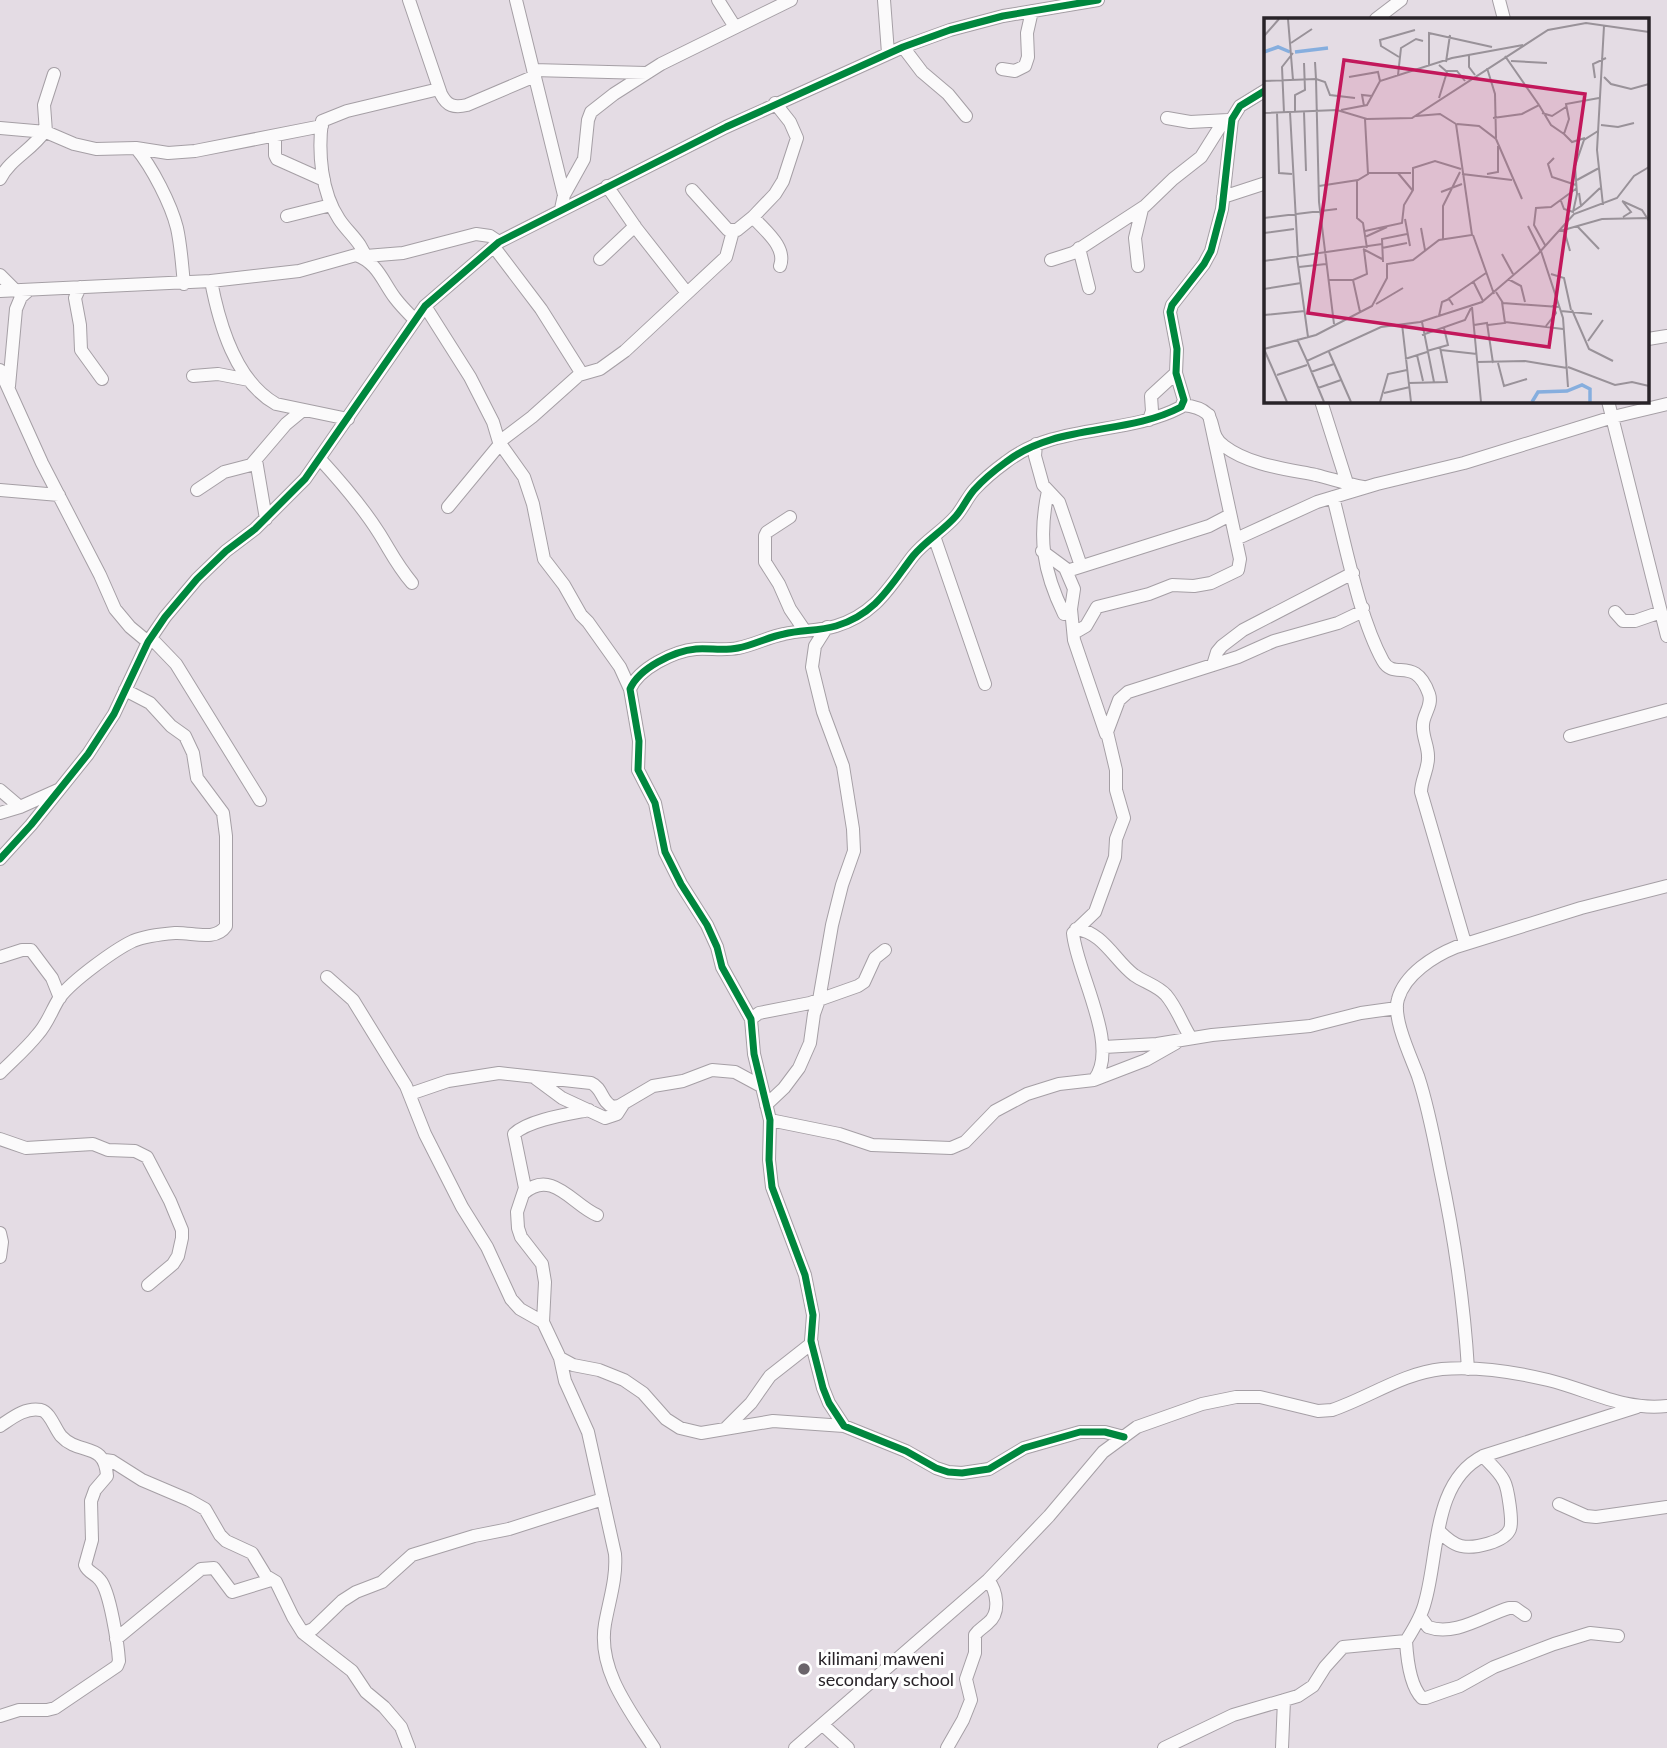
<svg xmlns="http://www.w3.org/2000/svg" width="1667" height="1748" font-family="Lato,sans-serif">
<rect width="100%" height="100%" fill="#e4dce4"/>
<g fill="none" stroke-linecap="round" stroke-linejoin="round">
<defs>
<path id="minor" d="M409 0 441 94C447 106 454 108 467 105L535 76
M516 0 564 195
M718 0 735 27
M884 0 888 53
M1499 0 1504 19
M1376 19 1401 0
M903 47 922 72 948 94 966 116
M1002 69 1015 71 1025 66 1028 57 1027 33 1032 11
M533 70 646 73
M1167 118 1190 122 1228 120
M0 128 46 132 74 144 96 149 136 148 168 153 195 151 322 126
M46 132 44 105 54 74
M275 136V155L277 159 324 180
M136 148C152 167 171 204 177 228 181 246 182 265 184 284
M0 179C10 159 32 150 44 132
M607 186 636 228 687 293
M692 190 728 230H737L753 217 775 194 783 181 797 138 790 122 775 103
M1223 197 1266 183
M561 209 564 195 584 159 588 120 591 112 614 94 661 64 791 0
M287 216 331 205
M753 217C765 231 787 247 780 266
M494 247 541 309 582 374
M1079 248 1089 288
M366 256 403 253 476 234 490 236 499 242
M600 259 635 226
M366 260C363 243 348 233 339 219 321 192 318 152 322 121L347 111 439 89
M1051 260 1073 253 1145 206 1173 179 1201 157 1223 122
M1138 266 1135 238 1142 209
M0 275 16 291
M211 281C219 323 235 381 276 404L348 419
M80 287 75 298 80 325 81 350 102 379
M0 291 211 281 299 271 356 255C377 262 383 282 395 298 401 306 408 313 415 320
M425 306 470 377 493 422 499 442 524 477 533 504 544 559 564 585 581 615 588 622 620 667 630 689
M1648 339 1667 336
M0 370 42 463 100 575 115 609 130 627 148 642
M193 376 218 374 249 380
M9 386 16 309 21 297 29 290
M1321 401 1347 483
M1608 401 1667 636
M1183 405C1225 410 1203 431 1224 446 1249 465 1286 469 1316 475 1332 479 1347 484 1363 487
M1149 420 1152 411 1151 396 1176 373
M499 442 532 417 579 375 600 369 625 351 726 257 733 231
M1036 444 1035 456 1043 485 1059 502 1081 566
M320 459C341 482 362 506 379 533 391 552 396 564 412 583
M256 460 266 519
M0 490 59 495
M197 490 224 472 251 465 286 424 303 410
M1048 491C1038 538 1043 571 1064 614
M1333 497C1346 547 1359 617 1383 661 1394 681 1415 655 1429 694 1433 706 1423 714 1423 725 1422 736 1428 745 1428 756 1429 768 1421 780 1421 792L1465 943
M448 507 500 444
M790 517 767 532 765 536V562L779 584 790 609 805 631
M934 536 985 684
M1236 539 1317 502 1377 484 1464 463 1613 417 1667 404
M1042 551 1065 568 1074 589 1071 609 1074 640 1106 734
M1067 571 1209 526 1230 515
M1615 612 1623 621H1635L1661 612
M1074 633 1086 626 1097 607 1149 594 1172 585 1194 586 1211 583 1238 570 1240 559 1209 415
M151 638 176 664 260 800
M1213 665 1217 652 1222 646 1243 630 1353 573
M1570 736 1667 710
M0 790 20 807
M0 813 20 807 58 790
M0 859 31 825 88 754 114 714 148 642 165 617 197 579 226 551 255 529 305 479 425 306 499 242 726 127 903 47 950 30 1003 16 1098 0
M1076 929C1103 932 1115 961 1134 975 1144 982 1158 986 1166 995 1177 1008 1182 1024 1191 1038
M0 957 22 950H31L52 978 60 998
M327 977 353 1000 406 1086 425 1134 462 1207 487 1247 511 1299 520 1309 543 1322 560 1358 573 1365 599 1370 624 1380 643 1393 666 1419 680 1428 701 1433 773 1421 844 1426
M751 1019 759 1013 810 1003 858 986 864 982 875 958 885 950
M1104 1047 1157 1044 1212 1035 1310 1026 1361 1013 1397 1008
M0 1073C13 1060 27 1048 38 1034 48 1023 52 1009 60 997 72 981 114 950 133 941 145 936 163 934 175 933 192 932 215 942 226 926V836L223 813 197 778 193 753 185 736 171 726 150 703 125 690
M535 1078 562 1098 605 1118 617 1114 624 1103
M1094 1080 1146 1060 1176 1043
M410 1094 448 1081 499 1073 591 1083C603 1088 601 1102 613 1107L619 1106 653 1086 683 1081 712 1070 735 1072 761 1086
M766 1105 784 1088 799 1068 810 1043 814 1014 819 1000 832 925 842 885 854 851 853 829 843 766 823 712 812 667 815 646 827 627
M770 1120 839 1134 872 1145 951 1148 965 1142 995 1111 1027 1094 1059 1084 1094 1080C1121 1047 1076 971 1073 933L1095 912 1115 857 1116 839 1124 818 1116 790V770L1107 732 1119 700 1128 692 1238 657 1274 641 1338 623 1359 613 1363 608
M0 1139 26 1148 93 1144 108 1150 135 1151 147 1157 170 1201 182 1230V1238L178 1256 173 1264 148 1285
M524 1193C552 1168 574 1206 597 1215
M0 1233 2 1242 0 1257
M543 1322 545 1282 542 1264 521 1237 518 1228 517 1212 525 1188 514 1134C528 1120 569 1114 589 1110
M560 1358 565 1381 588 1432 615 1554C617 1578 609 1601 605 1624 597 1670 631 1712 654 1748
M1468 1369C1464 1302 1454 1235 1440 1169 1434 1138 1428 1106 1418 1076 1411 1057 1392 1018 1398 999 1405 974 1434 956 1456 947L1581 908 1667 886
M0 1426C12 1418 25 1407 41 1410 50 1412 55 1429 61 1436 79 1456 105 1441 107 1476L95 1490 91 1501 92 1540 85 1565C88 1573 95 1573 100 1580 110 1591 118 1645 119 1661L117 1666 55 1708 47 1710H19L0 1716
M726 1428 751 1403 770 1376 812 1343
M1124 1437 1105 1432H1080L1024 1448 989 1469 962 1473 948 1472 936 1468 906 1451 844 1426 829 1403 823 1388 811 1341 813 1315 805 1275 772 1187 769 1160 770 1120 754 1054 751 1019 722 967 717 947 707 925 681 884 665 852 655 803 638 770 639 741 630 689C639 668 674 651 696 649 710 648 724 651 738 648 754 645 768 637 784 634 801 630 819 631 836 626 876 614 890 586 913 556 925 541 943 531 956 516 963 508 967 498 974 490 983 480 995 470 1006 462 1056 423 1126 436 1181 407L1184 400 1176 373 1177 349 1170 312 1172 305 1204 264 1211 251 1222 209 1232 119 1240 106 1266 90
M105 1460 112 1461 142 1480 189 1500 205 1509 220 1535 226 1541 252 1553 266 1576 276 1582 293 1617 303 1633 313 1629 342 1601 356 1592 382 1582 412 1555 474 1536 509 1529 603 1499
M1559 1504 1586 1516 1596 1517 1667 1507
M1439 1531C1445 1537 1452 1544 1461 1546 1474 1549 1505 1542 1510 1529 1513 1522 1508 1488 1504 1481 1499 1471 1490 1464 1483 1456
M1420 1616 1428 1627C1455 1637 1485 1615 1509 1608H1515L1525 1615
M303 1633 352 1671 366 1692 384 1707 401 1727 409 1748
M116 1639 201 1569 214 1568 232 1592 271 1580
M1406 1641C1407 1658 1410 1686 1422 1698H1426L1460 1686 1494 1667 1554 1644 1590 1633 1618 1636
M823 1725 848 1748
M795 1748 988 1580 1049 1516 1103 1452 1137 1427 1202 1404 1236 1397H1260L1318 1411 1332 1410C1368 1398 1403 1373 1442 1369 1475 1366 1515 1372 1548 1380 1589 1390 1624 1411 1667 1406
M947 1748 963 1720 971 1700 966 1679 975 1653V1635C979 1629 983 1628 988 1623 1001 1613 997 1591 988 1580
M1164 1748 1233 1715 1298 1696 1313 1686 1325 1667 1343 1647 1406 1641C1413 1630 1422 1615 1425 1602 1439 1554 1432 1482 1483 1456L1637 1407
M1282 1748 1284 1700"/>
</defs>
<use href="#minor" stroke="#a59fa5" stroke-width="14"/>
<use href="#minor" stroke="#fbfafb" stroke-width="12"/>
<defs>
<path id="cycleway" d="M0 859 31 825 88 754 114 714 148 642 165 617 197 579 226 551 255 529 305 479 425 306 499 242 726 127 903 47 950 30 1003 16 1098 0
M1124 1437 1105 1432H1080L1024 1448 989 1469 962 1473 948 1472 936 1468 906 1451 844 1426 829 1403 823 1388 811 1341 813 1315 805 1275 772 1187 769 1160 770 1120 754 1054 751 1019 722 967 717 947 707 925 681 884 665 852 655 803 638 770 639 741 630 689C639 668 674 651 696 649 710 648 724 651 738 648 754 645 768 637 784 634 801 630 819 631 836 626 876 614 890 586 913 556 925 541 943 531 956 516 963 508 967 498 974 490 983 480 995 470 1006 462 1056 423 1126 436 1181 407L1184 400 1176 373 1177 349 1170 312 1172 305 1204 264 1211 251 1222 209 1232 119 1240 106 1266 90"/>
</defs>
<use href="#cycleway" stroke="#fff" stroke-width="11"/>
<use href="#cycleway" stroke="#00873e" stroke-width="7"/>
</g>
<circle fill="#6a646a" stroke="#fff" stroke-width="2.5" cx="804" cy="1669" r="7"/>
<g text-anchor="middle" stroke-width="6" stroke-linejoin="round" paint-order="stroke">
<g font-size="18" fill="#282328" stroke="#fff" text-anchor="start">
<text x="818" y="1665">kilimani maweni<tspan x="818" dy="21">secondary school</tspan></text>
</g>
</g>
<g transform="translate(1264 18)">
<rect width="385" height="385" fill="#e4dce4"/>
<path fill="none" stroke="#86aede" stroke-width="3.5" d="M0 34 14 29 26 34M31 34 64 30M268 384 274 374 303 373 318 367 326 371V384"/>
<path fill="none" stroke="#999299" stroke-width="2" d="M24 1 29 62M0 18 15 1M27 25 48 11M205 37V49L211 57M241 38 275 87M135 39 117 28 116 22 151 12M247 43 283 45M51 44 52 61 61 64 66 77 91 80M182 44 186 17M165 47V15L228 29M175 47 182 53H193L201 63M223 50 231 76 232 120M134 57 137 30 152 21 159 23M85 59 114 54 116 63M340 59 347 66 367 71 385 66M331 60 329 46 342 40M0 63 52 61 55 184 70 306M175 80 183 54M100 88 98 77 108 78M77 92 103 87 116 63 188 40 259 27M26 94 34 239M31 94V77L41 72 40 45M40 94 42 153M0 95 73 92 103 101 148 100 284 12 322 5 385 14M13 95 15 155 28 156M20 95 18 49 29 35M278 95 288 98 302 89M229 100 258 96 275 87 287 107 300 116M193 106 215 108 232 121 258 181M337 107 354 109 370 105M321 120 308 124 300 116 305 101 302 86 335 80M0 121V149M290 140 284 146 288 159 312 167M104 155H147M134 155 149 173M198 156 248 162M223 156 234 154V128M313 162 335 150M93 163V200L99 205 103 230M55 168 94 162 104 156 101 101M177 174 198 166M297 183 300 191 309 194 313 176 311 148 320 122 334 113M358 183 378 192 385 203M359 184 367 194 359 199M339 187 333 132 340 8M317 188 336 170M309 193 317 188 315 175M0 200 73 191M141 201 146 228M264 208 277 234M313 208 335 231M157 210 161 232M300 212 306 233M101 213 138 205 140 187 149 172V150L171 143 197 151M296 213 338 201 384 200M0 215 30 211M209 217 230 276M101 219 123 209M179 221V188L196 154M281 227 270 207 272 190 287 189 313 170M118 230 143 225M99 231 118 241M277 233 299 300 304 369M238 236 249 256M33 239 44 319M0 243 118 226M119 244 118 221 143 216M35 249 62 246M287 256 300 260 307 292M244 261 257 268 261 284M64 262H89L96 294M89 262 103 256 100 232M209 263 219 283M0 271 37 265M232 274 239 285 295 289M184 281 222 255M112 286 139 270M208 289 217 384M308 292 325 331 349 343M297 293 328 296M0 297 41 293M175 298 178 284 185 281 189 287M158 304 170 364M241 304 299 311M138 306 147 384M210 307 223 305 229 345M224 307 241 305 238 284M282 308 292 295 289 287M158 317 201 302 207 290M33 321 43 343 117 309 156 304 218 284 274 236 310 196 353 180 370 158 385 149M324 323 339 302M0 331 52 317 108 288 123 260V246L149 242 175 222 208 217 192 106 176 96 152 98M0 331 23 384M177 332 213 336M163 333 184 327 180 310M65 334 87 384M153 337 159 363M141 341 163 334M43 343 60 384M213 344 261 343 303 350M234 345 240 368 263 361M304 349 351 367 368 364 385 368M47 354 70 346M13 357 43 347M145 365 183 364 176 329M54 370 77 362M120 375 146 369M116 384 124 356 143 352"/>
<path fill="#c2185b" fill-opacity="0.15" stroke="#c2185b" stroke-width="3.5" d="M80 42 321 76 285 329 44 295Z"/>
<rect width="385" height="385" fill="none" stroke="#282328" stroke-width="3.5"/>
</g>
</svg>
